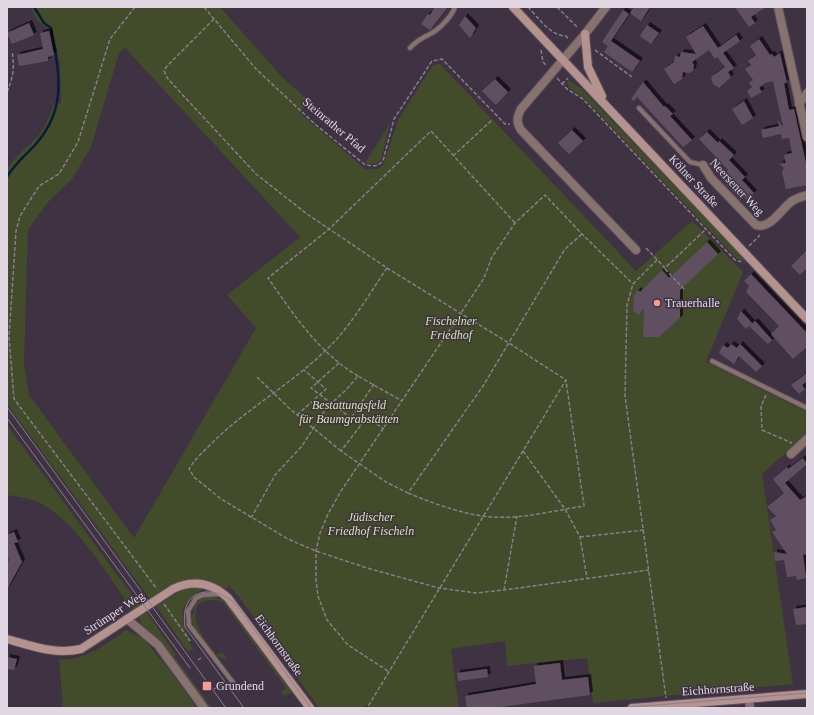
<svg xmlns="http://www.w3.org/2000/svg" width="814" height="715" font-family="'Times New Roman',serif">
<defs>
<filter id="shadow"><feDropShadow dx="3" dy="-3" stdDeviation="0" flood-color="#0009"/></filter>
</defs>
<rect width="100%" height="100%" fill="#3f3243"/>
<path fill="#424b2a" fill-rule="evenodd" d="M31 7H220L281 76 308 100 300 113 365 169H379L384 163 398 120 433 65 440 64 636 271 692 221 743 272 706 362 807 412V434L762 474 793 684 593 703 587 658 507 666 505 641 451 649 459 708H371L366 705 364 708H319L240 598 229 586 227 589C193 573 179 581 150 599L7 404V169C16 155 27 148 38 136 46 126 50 114 55 102L61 104 60 64 52 30C40 25 36 20 31 7ZM125 48 300 237 227 295 256 328 134 538 29 395 24 364 28 230 48 202 72 179 91 147 119 53Z
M569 80 582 89 747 262 737 259 584 98 569 88 567 83Z
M390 123 381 160 374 164 365 163Z
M7 425 140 606 133 611C109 577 77 522 40 503 31 498 17 497 7 495Z
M193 588H205C181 601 176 617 191 640L189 642 194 649 188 652 156 606 183 590Z
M211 597C222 598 226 602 234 610L291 689 292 693 284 696 281 692 286 688 223 602C213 599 207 599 198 604 189 624 206 640 217 655L222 652 228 660 216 656 194 627 191 620 196 603 203 598Z
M146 611 176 655 174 656 212 708H208C191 686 177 661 158 640 151 632 137 628 140 615Z
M126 630 144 639 171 672 197 708H63L59 659C84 662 107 643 126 630Z"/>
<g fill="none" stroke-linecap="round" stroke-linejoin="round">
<path stroke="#051e3a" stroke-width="2.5" d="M7 177C14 164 25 156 35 145 68 108 59 73 51 28L44 23 34 7"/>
</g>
<path fill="#605061" filter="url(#shadow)" d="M435 7H448L430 30 421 24 428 14 430 15Z
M634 7H650L641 21 630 13Z
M735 7H766L751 17 755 23 749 27Z
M623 10 629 14 611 41 640 61 632 72 604 52 608 46 602 42Z
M465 16 476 28 470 38 459 25Z
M29 23 34 35 12 44 7 33Z
M647 25 659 33 651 44 640 36Z
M703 26 718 48 736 35 740 41 723 53 734 68 728 72 731 77 719 88 713 84 711 77 725 67 717 57 715 59 709 50 692 62 694 65 693 71 689 73 683 72 682 79 674 84 664 69 674 62 675 56 680 57 681 52 696 54 686 37Z
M49 31 54 55 48 57V61L19 66 17 55 43 49 40 33Z
M759 39 770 55 772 54 774 57 780 53 787 83H784L789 110 794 109 807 168V185L786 189 782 172 784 168 779 164 786 163 784 155 792 153 789 138 782 139 781 134 763 138 761 130 779 126 778 120 783 127 773 81 765 83 759 88 762 92 751 98 747 91 752 87 749 83 753 80 745 69 751 65 748 61 756 55 750 46Z
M495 79 508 92 496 105 482 91Z
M643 82 664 107 665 106 673 114 670 116 692 140 683 147 637 97 634 101 631 99Z
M744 101 753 118 742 125 732 109Z
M572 130 583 141 569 154 558 143Z
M707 132 718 143 719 141 734 155 729 160 745 177 742 180 754 193 747 200 744 197 741 200 722 179 728 174 726 172 728 170 699 139Z
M707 242 718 254 680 290V318L659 337H643L644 309 638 315 633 311 634 295 638 290 640 292 662 270 669 278Z
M807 250V268L800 275 791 266Z
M751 274 807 333V347L793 359 771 334 779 326 746 292 749 286 744 281Z
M741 311 752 323 746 329 737 319Z
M755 321 772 340 768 344 749 326Z
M731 344 737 348 740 344 762 366 756 372 739 356 734 364 719 353 723 345 728 348Z
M807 373V381L802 385 805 389 799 394 791 385Z
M803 458 807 464 785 483 800 500 807 496V555L803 554 806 578 797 580 796 576 787 577 784 560 775 561 774 552 787 554 772 532 776 530 770 520 776 516 767 507 784 493 773 479 787 467 788 469Z
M14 532 18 542 14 543 22 562 7 589V564L9 560 7 554V535Z
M807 607V624L796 625 793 609Z
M7 657 17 659 14 670 7 669Z
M560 663 562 680 588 677 590 695 493 708H467L465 696 536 684 534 666Z
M487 669 488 677 458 681 457 673Z"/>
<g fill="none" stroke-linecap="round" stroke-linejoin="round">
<defs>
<path id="lane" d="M410 48C417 40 421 39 430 34 439 30 452 16 455 7
M639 108 690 162 703 165
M712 361 807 408
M219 594 203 595 196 598 188 611 189 625 238 689"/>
<path id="street" d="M606 7 585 34 521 109C517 117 516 122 521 130L636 250
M778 7 807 137
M799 104 807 93
M703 165 711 178 756 225C770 230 781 209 792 201 797 198 801 197 807 195
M791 454 807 439
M127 619 158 645 204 708
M749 699 750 708"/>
<path id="secondary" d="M513 7 807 319
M585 34 588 67 602 96
M7 639C32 646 56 655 81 649L173 589C194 579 212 583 228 598L310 708
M632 708 807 694"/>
</defs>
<use href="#lane" stroke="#5c5060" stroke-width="6"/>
<use href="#street" stroke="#5c5060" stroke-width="10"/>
<use href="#secondary" stroke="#5c5060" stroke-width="10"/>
<path stroke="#887d8b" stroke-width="1.5" stroke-dasharray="4 2" stroke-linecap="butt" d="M135 7 110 39 78 142 59 174 39 186 20 216 16 231 9 337 14 399 157 589
M204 7 256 69 316 125 364 164C373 167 376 167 383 161L394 119 432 61 442 59 505 124H510
M528 7C538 17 550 36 566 36L569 40
M557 7 578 28
M214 19 167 66 164 71 168 79 256 174 307 214 387 268 512 345 566 380 367 708
M541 50 543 62 547 66
M595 50 632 77
M557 78 567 89 583 99 735 260 742 262
M562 84 568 78
M7 92C13 78 15 67 12 52
M453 156 492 120
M749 246 760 235
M646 248 665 268 706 229
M657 260 633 284 627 305 625 396 666 698
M387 268C367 297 350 328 325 351 289 386 244 410 209 446 202 453 194 460 189 469L194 477 221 499 288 539 316 551 367 568 439 588 476 593 504 590 649 570
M665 269 684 289
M339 363 311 388 351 418
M358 376C318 352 294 315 268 278L328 230 431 131 515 223
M257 377 290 409 341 451
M374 384 351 418 361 425 341 451 386 482 408 493 483 386 565 249 582 234
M766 395 761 406 762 430 792 443
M357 410 384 429
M297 415 326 389 304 370
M361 425 366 416
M523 451 565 509 580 537 587 578
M408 493C432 503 457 512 482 516 515 521 551 511 584 506L566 381
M251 518 275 475 302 446 327 407 345 391 358 376 402 401
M580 537 644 530
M504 590 517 516
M164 604 190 641
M198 660 201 658
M388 671 348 645 327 620 318 596 316 580V551L320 533 328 514 341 491 461 313 484 278 492 257 515 223 545 195 582 234 633 284
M214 689 223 683"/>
<use href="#lane" stroke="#87726e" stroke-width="4"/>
<use href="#street" stroke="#87726e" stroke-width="8"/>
<use href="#secondary" stroke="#b4928d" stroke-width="8"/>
<path stroke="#897e8c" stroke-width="1" d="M7 407 226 708
M7 418 190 668
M244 708 185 627C179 590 211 582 236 604L311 708
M618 708 807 693"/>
</g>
<g fill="#f59d8e" stroke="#3f3243" stroke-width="1.5">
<circle cx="657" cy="303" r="4"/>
<rect x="202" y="681" width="10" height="10" rx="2"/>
</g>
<g text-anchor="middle" stroke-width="3" stroke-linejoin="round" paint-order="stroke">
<g font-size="12" fill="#e0d7e2" stroke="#3f3243">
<text transform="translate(334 125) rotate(40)" y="4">Steinrather Pfad</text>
<text transform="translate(694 181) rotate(47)" y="4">Kölner Straße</text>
<text transform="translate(737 187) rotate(47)" y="4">Neersener Weg</text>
<text transform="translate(114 613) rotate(-33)" y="4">Strümper Weg</text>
<text transform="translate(279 645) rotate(54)" y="4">Eichhornstraße</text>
<text transform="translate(718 689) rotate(-4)" y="4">Eichhornstraße</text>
</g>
<g font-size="12" fill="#e0d7e2" stroke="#3f3243" text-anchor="start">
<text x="665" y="307">Trauerhalle</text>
<text x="216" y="690">Grundend</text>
</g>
<g font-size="12" font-style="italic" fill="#d3e8a4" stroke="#3f3243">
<text x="451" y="325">Fischelner<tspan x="451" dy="14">Friedhof</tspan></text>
<text x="349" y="409">Bestattungsfeld<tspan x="349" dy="14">für Baumgrabstätten</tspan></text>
<text x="371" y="521">Jüdischer<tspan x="371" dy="14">Friedhof Fischeln</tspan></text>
</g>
</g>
<rect width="814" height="715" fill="none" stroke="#e0d7e2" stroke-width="16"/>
</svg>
